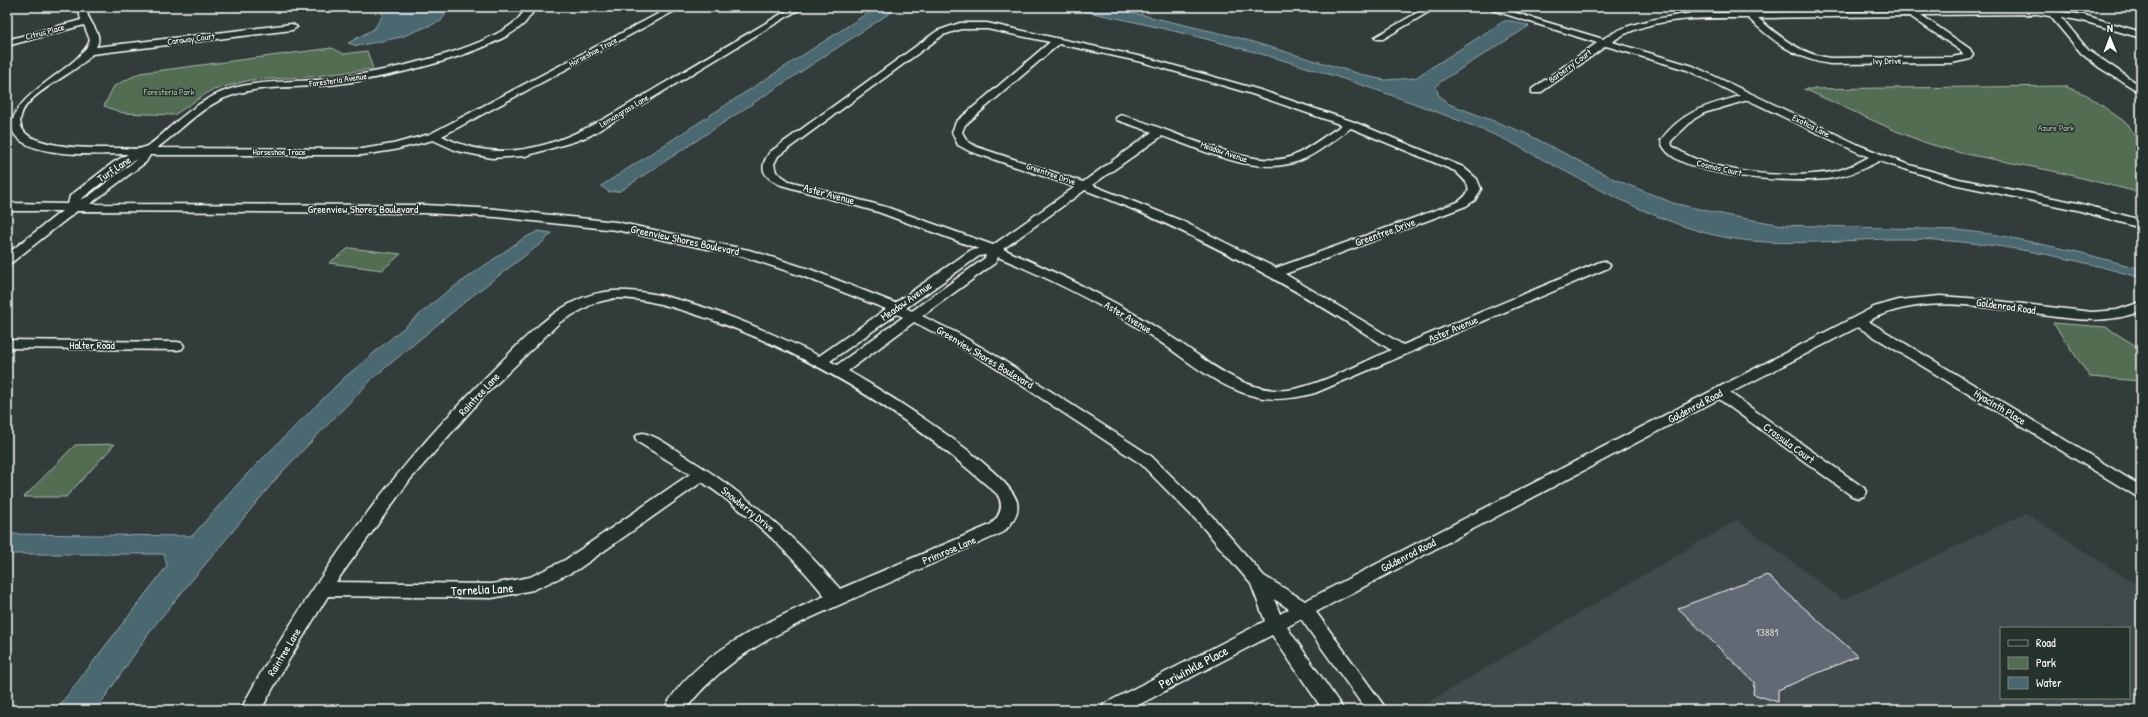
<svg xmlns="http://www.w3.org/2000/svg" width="2148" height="717" font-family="'Patrick Hand',sans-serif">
<rect width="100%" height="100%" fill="#323d3b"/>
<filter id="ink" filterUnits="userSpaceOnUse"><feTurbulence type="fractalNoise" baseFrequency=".025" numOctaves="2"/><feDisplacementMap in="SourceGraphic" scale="8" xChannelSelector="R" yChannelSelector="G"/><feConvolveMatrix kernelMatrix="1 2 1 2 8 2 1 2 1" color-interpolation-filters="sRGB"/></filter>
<g filter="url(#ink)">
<path fill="#414a4c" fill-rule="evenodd" d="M2026 513 2141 588V710L1417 709 1737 520 1843 600ZM2001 628H2129V698H2001Z"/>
<path fill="#536d53" stroke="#a9b6a9" d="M332 48 344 54 367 51 373 69 307 77 250 80 210 91 174 115 123 113 104 106 114 86 140 73Z
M2064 86 2087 95 2128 124 2136 138 2141 139V193L2058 172 1961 153 1926 143 1896 131 1804 89Z
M349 248 401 254 382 270 329 263Z
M2053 323 2106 327 2141 349V381L2090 377Z
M115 444 66 497H24L75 445Z"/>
<path fill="#4a6770" stroke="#92a4a9" d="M378 7H446L449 8 441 21 401 37 357 46 348 43 374 29 383 15Z
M877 7H899L620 191 609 192 601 186Z
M1062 7H1102L1138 14 1236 37 1370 77 1385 80 1415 78 1504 21H1512L1529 26 1440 82 1436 87 1439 96 1449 104 1525 133 1614 179 1673 203 1730 216 1783 225 1958 230 1998 235 2078 252 2141 269V278C2060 254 1975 238 1891 239 1831 240 1769 249 1710 234 1648 218 1592 185 1536 156 1521 148 1506 139 1490 133 1352 76 1209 35 1062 7Z
M538 231 552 233 543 242 472 296 373 378 281 473 154 626 96 710H56L167 566 164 554H7V534L192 536 246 475 344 378 444 294 521 240Z"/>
<path fill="#646774" stroke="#fff" d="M1767 575 1858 656 1778 690V702L1753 694 1754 682 1678 608Z"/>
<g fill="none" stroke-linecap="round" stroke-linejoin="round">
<defs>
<path id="minor" d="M78 7H86C86 22 105 33 96 47L292 24 297 27 292 30 92 54C77 74 26 92 21 116 17 130 29 138 41 141 66 149 93 148 119 148 126 148 136 150 142 148 151 146 162 134 169 128 191 109 212 92 242 86 271 80 301 82 330 79 378 73 482 52 517 20 521 16 524 11 527 7H536C533 12 528 19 524 24 488 56 378 80 329 85 297 88 264 85 233 95 203 104 182 130 157 148L362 149 393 144 430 134 671 7H682L442 136C525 178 598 122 668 81 709 56 751 32 793 7H803L591 135 576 141 525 156 492 158 457 151 433 140 394 150 362 155H150L146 162 90 204 425 205 496 209 616 222 749 250 812 270 895 303 971 250 979 249 878 212 781 185C763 177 758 168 770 152L937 31 960 23H987L1147 58 1260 90 1354 122 1463 167 1477 179 1481 189 1475 200 1466 206 1285 274 1403 345 1600 262 1604 261 1610 265 1608 268 1315 393C1290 400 1266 402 1241 392 1208 380 1181 355 1151 336 1103 305 1051 279 998 257L995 263 922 316 957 333 1001 359 1151 456 1212 516 1264 576 1305 601 1874 307 1899 300 1940 296 1981 299 2092 312 2117 310 2141 302V311C2109 324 2075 320 2042 315 1984 307 1922 293 1868 321L2141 486V499L1858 327 1730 393 1864 488 1866 492 1864 496 1858 498 1852 496 1719 399 1316 612 1387 710H1366L1301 619 1287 627 1344 710H1323L1272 635 1129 710H1101L1104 704 1265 621 1251 584 1200 524 1141 464 991 365 947 339 914 322 848 371C880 389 1009 469 1017 502 1020 514 1010 526 1002 533 957 553 911 573 866 593 799 623 731 649 685 710H664C691 655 772 619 825 596 789 552 749 513 702 482L577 570 533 590 492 598 328 596 284 668 261 710H241C255 681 272 654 289 627 347 533 416 445 496 367 526 337 560 298 605 292 663 283 766 330 819 356L886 309 802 276 742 256 616 230 496 217 425 213 77 211 11 263 7 264V254L62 211H7V203L68 204 70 196 114 162 128 154C101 154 31 159 14 134 0 97 81 70 90 40L84 25 7 46V40L81 20ZM961 29H987L1050 42 956 122 952 132 958 145 969 151 1075 187 993 245 886 207 789 181 776 172 774 164 778 156 943 35ZM1059 44 1142 62 1252 94 1342 125C1326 135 1310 148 1293 156 1253 173 1163 125 1121 115L1116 118 1117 120 1152 132 1083 182 977 147 967 141 962 132 965 125ZM1351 128 1455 171C1468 183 1476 189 1458 202L1276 268 1182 221 1092 185 1162 136C1204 150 1254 177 1299 161 1316 155 1336 138 1351 128ZM137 159 89 196 80 200 122 167ZM1085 190C1194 231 1294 287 1391 350 1364 362 1314 388 1287 390 1245 393 1211 364 1179 342 1159 329 1138 316 1117 304 1080 284 1042 266 1003 249ZM986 255 985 258 912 311 906 308 979 256ZM615 298C650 298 682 310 715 321 821 359 913 419 997 494 1005 506 1000 516 990 525L840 589C796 537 746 494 688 458 674 449 659 437 643 433L638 434 635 438 638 442 690 474 565 560 530 577 492 584 336 582 409 481 483 397 560 322 594 303ZM897 314 903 317 837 365 830 361ZM1274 599 1289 609 1280 614Z
M1427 7H1437L1383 39H1377L1375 37Z
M1483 7H1496L1603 39C1629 21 1662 18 1692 13L2045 10 2046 7H2052L2055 11 2084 15 2141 32V38L2083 21 2061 17 2088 50 2141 86V93L2100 68 2082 54 2050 16 2037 14 1921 15 1970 49 1973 55 1970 59 1952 63 1830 64C1795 59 1773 41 1748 18 1706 18 1647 16 1612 42L1693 66 1861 146 1906 164 1959 179 2078 203 2141 220V228L2077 210 1953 184 1879 161C1864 169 1850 175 1833 178 1802 184 1666 179 1661 140 1682 111 1708 105 1740 96L1687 70 1606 46 1540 93H1532V89L1597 43ZM1910 16 1961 51 1963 55 1952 57 1830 58C1800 54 1780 37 1758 18ZM1748 100 1853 150 1869 157C1858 163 1845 169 1832 172 1786 179 1710 174 1672 146L1671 141 1694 119 1704 113Z
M7 340 177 342 182 343 184 346 182 349 177 350 7 348Z"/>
</defs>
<use href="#minor" stroke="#fff" stroke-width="3"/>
<use href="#minor" fill="#26332d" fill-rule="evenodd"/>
</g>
</g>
<g text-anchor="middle" stroke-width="3" stroke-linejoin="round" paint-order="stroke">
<g font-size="9" fill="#fff" stroke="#26332d">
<text transform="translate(45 32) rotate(-15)" y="3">Citrus Place</text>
<text transform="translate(191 39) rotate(-7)" y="3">Caraway Court</text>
<text transform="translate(593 52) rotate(-28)" y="3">Horseshoe Trace</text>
<text transform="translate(1887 61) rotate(-1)" y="3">Ivy Drive</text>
<text transform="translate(1570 66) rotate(-36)" y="3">Barberry Court</text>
<text transform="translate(338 80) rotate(-8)" y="3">Foresteria Avenue</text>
<text transform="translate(624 111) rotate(-31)" y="3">Lemongrass Lane</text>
<text transform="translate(1811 126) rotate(26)" y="3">Exotica Lane</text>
<text x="279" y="155">Horseshoe Trace</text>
<text transform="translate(1224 152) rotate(19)" y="3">Meadow Avenue</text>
<text transform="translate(1719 168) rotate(13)" y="3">Cosmos Court</text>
<text transform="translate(1051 174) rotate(19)" y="3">Greentree Drive</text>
</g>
<g font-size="9" fill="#b2bdb2" stroke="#26332d">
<text x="169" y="95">Foresteria Park</text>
<text x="2056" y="131">Azure Park</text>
</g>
<g font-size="11" fill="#fff" stroke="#26332d">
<text transform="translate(114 169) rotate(-34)" y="4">Turf Lane</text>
<text transform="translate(829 194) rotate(15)" y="4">Aster Avenue</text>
<text x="363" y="213">Greenview Shores Boulevard</text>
<text transform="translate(1385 232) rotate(-20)" y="4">Greentree Drive</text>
<text transform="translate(685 240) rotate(12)" y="4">Greenview Shores Boulevard</text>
<text transform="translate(906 301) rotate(-35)" y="4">Meadow Avenue</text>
<text transform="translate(2006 306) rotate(8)" y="4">Goldenrod Road</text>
<text transform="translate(1128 317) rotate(30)" y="4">Aster Avenue</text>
<text transform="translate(1453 329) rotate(-23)" y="4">Aster Avenue</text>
<text x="92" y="349">Halter Road</text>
<text transform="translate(985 357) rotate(31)" y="4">Greenview Shores Boulevard</text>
<text transform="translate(479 394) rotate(-47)" y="4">Raintree Lane</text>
<text transform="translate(1695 406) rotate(-28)" y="4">Goldenrod Road</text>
<text transform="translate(2000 407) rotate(31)" y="4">Hyacinth Place</text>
<text transform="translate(1789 443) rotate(36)" y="4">Crassula Court</text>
<text transform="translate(748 509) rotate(39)" y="4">Snowberry Drive</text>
<text transform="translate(949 550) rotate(-23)" y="4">Primrose Lane</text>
<text transform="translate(1408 555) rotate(-27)" y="4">Goldenrod Road</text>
<text transform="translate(284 652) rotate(-59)" y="4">Raintree Lane</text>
</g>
<g font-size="11" fill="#d8d9dc">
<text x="1767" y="636">13881</text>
</g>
<g font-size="13" fill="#fff" stroke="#26332d">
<text transform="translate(482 589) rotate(-3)" y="5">Tornelia Lane</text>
<text transform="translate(1193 667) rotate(-28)" y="5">Periwinkle Place</text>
</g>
</g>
<rect width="2148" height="717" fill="none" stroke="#26332d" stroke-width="24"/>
<rect x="12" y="12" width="2124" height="693" fill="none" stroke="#fff" stroke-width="1.5" filter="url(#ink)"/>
<rect x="2000" y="627" width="130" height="72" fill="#26332d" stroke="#7d8581"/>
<rect x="2008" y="640" width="20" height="6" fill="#26332d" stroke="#7d8581"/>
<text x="2036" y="647" font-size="12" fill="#ffffff">Road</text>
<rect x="2008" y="657" width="20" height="12" fill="#536d53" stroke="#7d8581"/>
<text x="2036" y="667" font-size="12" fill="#ffffff">Park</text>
<rect x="2008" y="677" width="20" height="12" fill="#4a6770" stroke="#7d8581"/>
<text x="2036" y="687" font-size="12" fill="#ffffff">Water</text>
<g transform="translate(2110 38) rotate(359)" stroke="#26332d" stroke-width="3" paint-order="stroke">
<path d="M0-3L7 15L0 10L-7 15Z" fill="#ffffff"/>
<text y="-6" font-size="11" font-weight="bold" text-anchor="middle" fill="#ffffff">N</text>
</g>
</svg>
